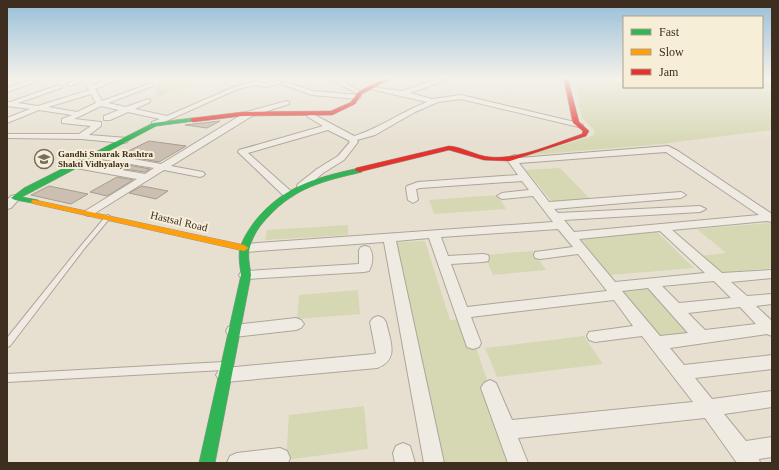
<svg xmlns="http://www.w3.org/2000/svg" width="779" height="470" font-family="Georgia,serif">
<rect width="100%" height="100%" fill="#e7e0d1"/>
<path fill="#d6d7b3" d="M155 79H202L157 98Z
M574 79H624V87H762V79H772V130L661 144 530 155 592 136 595 133 593 129 582 118Z
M560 168 592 201 554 204 526 170Z
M498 195 506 209 434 214 429 200Z
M771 223 772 268 718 273 699 256 726 253 697 229Z
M348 225V235L265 240 267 230Z
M657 232 694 268 610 275 580 238Z
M425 241 450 320 466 319 516 463H427L387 243Z
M533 251 546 270 493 275 484 255Z
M649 286 692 333 661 337 621 289Z
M358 290 360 314 297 319 299 295Z
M584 336 603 364 497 377 485 348Z
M364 406 368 449 286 460 289 415Z"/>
<path fill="#cbbfb2" stroke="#a89c90" d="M220 121 207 128 185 125Z
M149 141 186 146 159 162 120 155Z
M123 164 150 169 145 172 117 168Z
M117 177 133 180 107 196 90 192Z
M49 186 88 194 71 204 31 195Z
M142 186 168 191 156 199 129 193Z"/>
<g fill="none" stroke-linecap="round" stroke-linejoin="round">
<defs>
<path id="lane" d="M108 215 110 216 111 217 110 218 84 249 10 346 7 347V338L80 247 106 216Z
M223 362 226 364 227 366 226 368 223 370 7 382V374Z"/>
<path id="street" d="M33 79H44L7 92V88Z
M78 79H89L93 85 109 79H119L95 89 102 101 149 84H153V86L108 103 126 107 148 99 150 100V102L135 109 167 116 234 87 255 81 267 83 278 81 281 83 267 87 255 85 238 89 155 126H152V122L160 119 128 112 110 120H104V116L119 110 101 106 74 119 101 122V126L89 135 127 138 128 140 127 142 124 143 81 139 7 138V134H79L91 126 62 123V119L72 115 39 110 7 123V118L30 109 7 106V102H10L59 85 62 87 61 88 18 103 38 106 89 90 84 81 70 86 67 84ZM91 94 96 103 77 112 48 107Z
M330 79H339L363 93 358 94Z
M439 79 447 80 410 93 432 99 461 95 579 123 583 125 579 127 461 99 438 102 415 112 375 135 357 140 358 142 344 160 323 173 306 188H298L297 186 298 184 317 169 338 156 350 142 348 140 328 130 248 153 293 193 294 195 289 198 285 197 238 152 239 150 323 126 308 117 307 115 311 113 354 136C380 128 401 112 427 102L370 89V87L402 91Z
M286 82 313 91 358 95 361 97 358 99 312 95 284 85 283 84Z
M287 101 289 102V104L252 116 171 166 203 172 205 174 203 176 200 177 164 170 92 215 88 216 82 213 137 179 76 168 71 165 73 163 76 162 145 174 154 168 95 158 91 155 95 152 161 164 246 112Z
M668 146 678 151 772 214V222L767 221 672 230 722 273 772 270V278L731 282 747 296 772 294V304L756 306 772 321V336L767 334 670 348 684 365 772 355V369L695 378 712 399 772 391V407L724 414 746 441 772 437V457L759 459 760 463H737L705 418 518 438 528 463H508L481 388 484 383 490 380 496 383 512 420 693 402 642 336 595 342 589 340 587 336 589 332 633 326 614 300 471 317 481 343 479 347 473 349 467 347 429 238 396 241 444 463H424L384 242 244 252 240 251 238 248 240 245 244 244 553 222 533 196 502 199 497 196 502 193 529 190 522 181 420 188 416 189 418 200 413 203 408 200 406 188 407 186 418 182 518 175 508 161 512 156 515 155 519 158ZM666 152 759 215 574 232 564 220 700 212 706 209 700 206 558 213 554 209 681 198 686 195 681 192 549 202 519 163ZM558 229 573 247 535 252 534 255 535 258 540 259 578 254 607 291 467 307 451 264 483 262 488 261 489 258 488 255 483 254 448 256 441 237ZM660 231 705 273 615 282 579 239ZM714 281 731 298 679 303 662 286ZM648 288 688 333 660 336 622 291ZM740 307 756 324 705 330 688 313Z
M15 195 20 198 11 208 7 209V200L11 196Z
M365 246 369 247C374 254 373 264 369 271L364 272 246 279 241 278 239 275 241 272 246 271 359 264V250L361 247Z
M378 316 383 318 386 322C390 340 400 360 377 368L225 382 219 380 216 375 219 370 225 368 374 354 376 353 370 322 373 318Z
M296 318 301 320 304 324 301 328 296 330 234 337 228 335 226 331 228 327 234 325Z
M403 443 410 446 415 463H395L393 453 396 446Z
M280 448 287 451 290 458 288 463H227L230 456 237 453Z"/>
<path id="fast" d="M193 118 195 119V121L156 126 22 197 38 200 39 202 38 204 15 200 11 198 24 188 153 123Z
M359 168H362V172C324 181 296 187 269 216 260 225 253 235 250 247 247 256 250 266 251 275L215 463H199L241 275C240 266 238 256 240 248 243 238 249 229 255 221 283 186 318 177 359 168Z"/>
<path id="slow" d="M32 200H35L244 245 249 248 244 251 35 204 31 202Z"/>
<path id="jam" d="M384 79H390L362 94 355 104 332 115 242 116 193 122 190 120 193 118 242 112 331 111 351 102 358 92Z
M564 79H568L579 122 589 131 586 136 510 161 484 160 449 150 359 172 355 170 356 168 449 146C463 147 476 156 490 157 518 160 555 143 582 134L583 131 573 123Z"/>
</defs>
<use href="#lane" stroke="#ada599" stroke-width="2"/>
<use href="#street" stroke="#ada599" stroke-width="2"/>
<use href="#fast" stroke="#9c958a" stroke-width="1"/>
<use href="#slow" stroke="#9c958a" stroke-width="1"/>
<use href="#jam" stroke="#9c958a" stroke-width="1"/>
<use href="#lane" fill="#efebe3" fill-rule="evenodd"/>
<use href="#street" fill="#efebe3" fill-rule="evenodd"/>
<use href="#fast" fill="#30b455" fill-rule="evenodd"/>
<use href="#slow" fill="#ff9f0a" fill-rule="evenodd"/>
<use href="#jam" fill="#e5322d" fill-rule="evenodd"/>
</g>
<linearGradient id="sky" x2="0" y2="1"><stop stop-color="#96bed9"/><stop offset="0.54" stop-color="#f4f1ea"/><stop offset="1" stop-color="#f4f1ea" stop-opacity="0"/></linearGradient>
<rect width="779" height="145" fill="url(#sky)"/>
<defs>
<symbol id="school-ring" viewBox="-11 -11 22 22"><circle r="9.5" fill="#f7eed8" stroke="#786c5e" stroke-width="1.5"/><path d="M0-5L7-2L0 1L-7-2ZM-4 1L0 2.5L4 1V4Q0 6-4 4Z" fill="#786c5e"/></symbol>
</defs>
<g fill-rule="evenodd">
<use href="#school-ring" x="33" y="148" width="22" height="22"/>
</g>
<g text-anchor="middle" stroke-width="4" stroke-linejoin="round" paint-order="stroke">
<g font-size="9" font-weight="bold" fill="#3d2e20" stroke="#f7eed8" text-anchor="start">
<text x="58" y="157">Gandhi Smarak Rashtra<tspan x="58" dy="10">Shakti Vidhyalaya</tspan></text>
</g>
<g font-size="11" fill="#3d2e20" stroke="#f7eed8">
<text transform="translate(179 221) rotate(13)" y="4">Hastsal Road</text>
</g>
</g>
<rect width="779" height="470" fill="none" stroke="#3d2e20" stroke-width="16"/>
<rect x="623" y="16" width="140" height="72" fill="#f7eed8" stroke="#ada18e"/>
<rect x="631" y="29" width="20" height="6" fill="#30b455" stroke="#ada18e"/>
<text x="659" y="36" font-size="12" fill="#3d2e20">Fast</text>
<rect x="631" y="49" width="20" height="6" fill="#ff9f0a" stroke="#ada18e"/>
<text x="659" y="56" font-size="12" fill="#3d2e20">Slow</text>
<rect x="631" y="69" width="20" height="6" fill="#e5322d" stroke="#ada18e"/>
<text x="659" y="76" font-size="12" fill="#3d2e20">Jam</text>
</svg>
